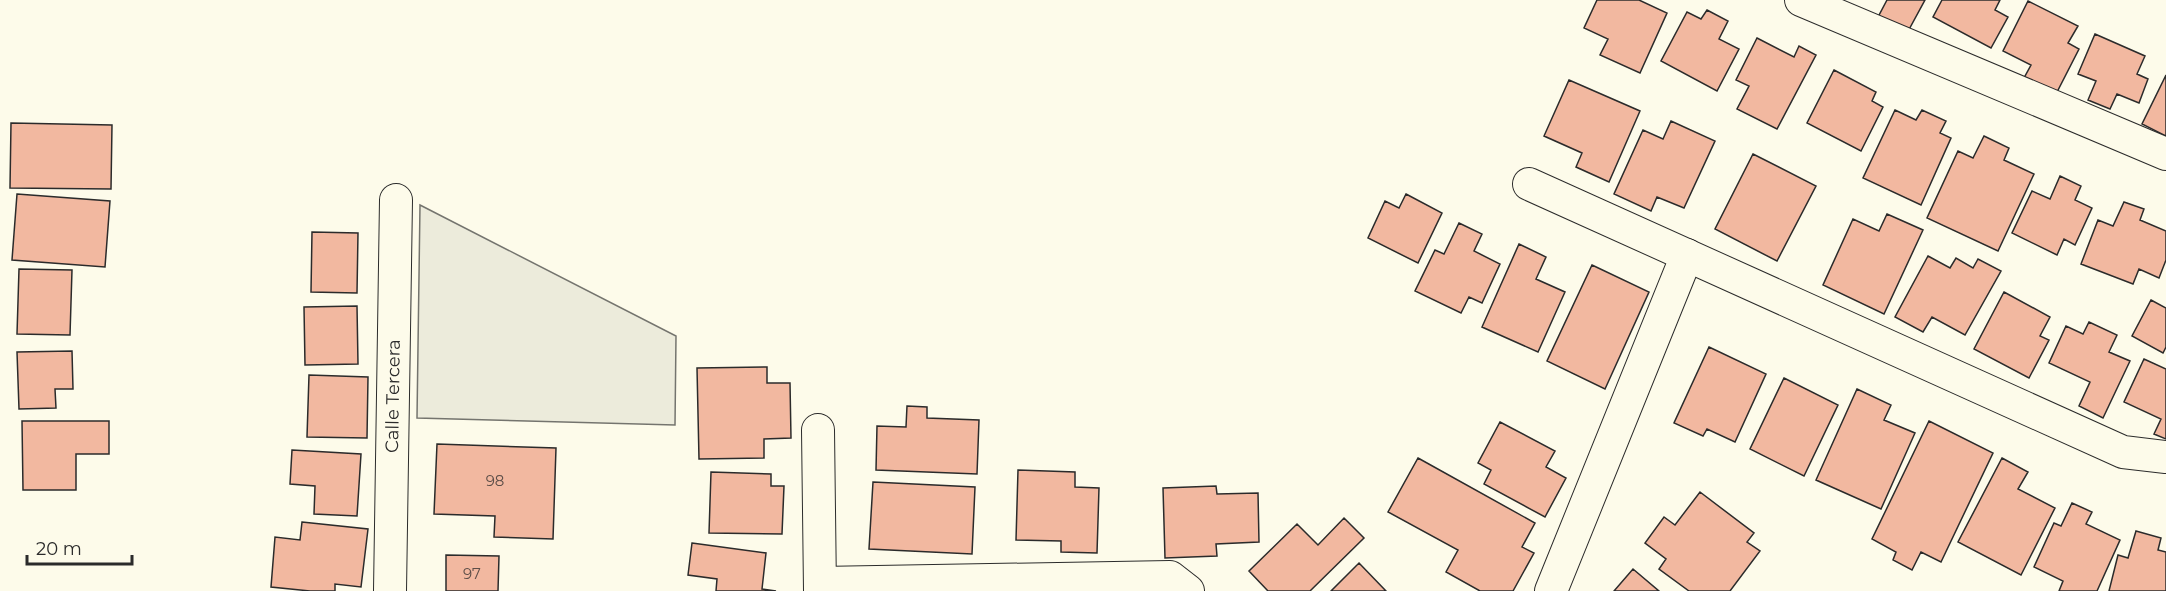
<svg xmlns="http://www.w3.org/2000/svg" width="2166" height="591" font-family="Montserrat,sans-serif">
<rect width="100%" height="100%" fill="#fdfbea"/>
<path fill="#ecebdb" stroke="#74746e" stroke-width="1.5" d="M420 205 676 336 675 425 417 418Z"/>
<path fill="#f2b8a0" stroke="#2b2b2b" stroke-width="1.5" d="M1597 0H1639L1667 13 1640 73 1600 55 1608 39 1584 28Z
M1887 0H1925L1906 35 1877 19Z
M1942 0H2000L1995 10 2008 17 1991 48 1933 17Z
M2028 1 2078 26 2068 43 2079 49 2056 94 2024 78 2031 65 2003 51Z
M1707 10 1728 21 1719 39 1739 49 1717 91 1661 61 1687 12 1701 19Z
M2095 34 2145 56 2137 74 2148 79 2139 103 2117 94 2110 109 2088 100 2096 81 2078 74Z
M1757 38 1794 57 1799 46 1816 55 1777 129 1737 109 1749 86 1736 80Z
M1834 70 1876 92 1872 101 1883 107 1861 151 1807 123Z
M2166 75V136L2142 124Z
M1569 80 1640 111 1609 182 1576 167 1582 153 1544 136Z
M1895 110 1916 120 1922 110 1946 121 1940 133 1951 138 1921 205 1863 178Z
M1671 121 1715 141 1684 208 1657 197 1651 211 1614 194 1643 130 1663 139Z
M11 123 112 125 111 189 10 188Z
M1984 136 2009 148 2004 160 2034 174 1998 251 1927 218 1958 151 1973 158Z
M1753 154 1816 186 1777 261 1715 229Z
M2060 176 2081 186 2075 200 2092 208 2075 245 2064 239 2057 255 2012 233 2032 191 2050 199Z
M17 194 110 201 105 267 12 260Z
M1406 194 1442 213 1418 263 1368 238 1385 201 1399 208Z
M2124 202 2144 209 2140 220 2166 231V260L2159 278 2139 269 2133 284 2081 264 2098 220 2113 226Z
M1887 214 1923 230 1884 314 1823 285 1853 219 1879 231Z
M1459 223 1482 234 1474 251 1500 264 1482 303 1469 297 1461 313 1415 291 1435 250 1444 254Z
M312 232 358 233 357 293 311 292Z
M1519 244 1546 257 1536 279 1565 292 1538 352 1482 327Z
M1928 256 1950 268 1956 258 1973 268 1978 259 2001 271 1965 335 1932 317 1923 332 1895 317Z
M1592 265 1649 292 1605 389 1547 361Z
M19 269 72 270 70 335 17 334Z
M2004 292 2050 317 2040 336 2049 340 2029 378 1974 349Z
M2151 300 2166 308V347L2163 353 2132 336Z
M357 306 358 364 305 365 304 307Z
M2089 322 2117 335 2109 352 2130 361 2103 418 2079 406 2090 382 2049 363 2066 326 2083 334Z
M1709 347 1766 374 1735 442 1707 429 1703 436 1674 423Z
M72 351 73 389H55L56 408 19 409 17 352Z
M2144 359 2166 369V439L2154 434 2161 419 2124 402Z
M767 367V383H790L791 438 764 439V458L699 459 697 368Z
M309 375 368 377 367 438 307 437Z
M1784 378 1838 405 1804 476 1750 449Z
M1857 389 1891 405 1884 420 1915 433 1881 509 1816 480Z
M907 406 927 407V418L979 420 977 474 876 470 877 426 906 427Z
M22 421H109V454H76V490H23Z
M1929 421 1993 453 1941 562 1921 552 1912 570 1893 560 1896 552 1872 539Z
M1500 422 1555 451 1546 467 1566 478 1545 517 1484 484 1491 470 1478 463Z
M437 444 556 448 553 539 494 537 495 516 434 514Z
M292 450 361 454 357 516 314 514 315 486 290 484Z
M1418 458 1535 523 1522 547 1534 553 1513 591H1480L1446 572 1458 550 1388 512Z
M2002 458 2028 472 2018 489 2055 508 2021 575 1958 542Z
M1018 470 1075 472V487L1099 488 1097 553 1061 552V541L1016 540Z
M711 472 771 474V486H784L782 534 709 533Z
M873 482 975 487 972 554 869 549Z
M1216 486 1217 494 1258 493 1259 542 1216 544 1217 556 1165 558 1163 488Z
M1700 492 1754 533 1747 542 1760 551 1730 591H1689L1659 569 1666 559 1645 543 1664 517 1675 525Z
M2072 503 2092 512 2086 524 2120 540 2097 591H2059L2063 581 2034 567 2054 523 2061 526Z
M1344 518 1364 538 1310 591H1268L1249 571 1297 524 1318 545Z
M302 522 368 529 361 587 335 584V591H310L271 587 275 537 300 540Z
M2136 531 2161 538 2158 550 2166 552V591H2109L2118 555 2128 558Z
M692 543 766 553 762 589 776 591H716L717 579 688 575Z
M446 555 499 556 498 591H446Z
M1359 563 1386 591H1331Z
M1633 569 1659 591H1614Z"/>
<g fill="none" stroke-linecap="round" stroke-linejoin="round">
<defs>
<g id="minor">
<path d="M1801 0 2166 154"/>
<path d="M1529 184 2123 452 2166 457"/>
<path d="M818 430 820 591"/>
<path d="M820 583 1170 577 1188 591"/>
<path id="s1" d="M390 591 396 200"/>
<path d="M1551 591 1687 255"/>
</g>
</defs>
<use href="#minor" stroke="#2b2b2b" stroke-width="34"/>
<use href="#minor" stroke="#fdfbea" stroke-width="32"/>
</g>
<g text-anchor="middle" stroke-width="4.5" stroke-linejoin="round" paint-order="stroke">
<g font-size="15" fill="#5d4e48">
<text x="495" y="486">98</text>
<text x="472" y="579">97</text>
</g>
<g font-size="18" fill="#2b2b2b" stroke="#fdfbea">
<text dy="6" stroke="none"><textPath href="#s1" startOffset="195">Calle Tercera</textPath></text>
</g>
</g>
<path d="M27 555v9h105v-9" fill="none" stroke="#2b2b2b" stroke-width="3"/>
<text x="36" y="555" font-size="18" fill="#2b2b2b" stroke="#fdfbea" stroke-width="4.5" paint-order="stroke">20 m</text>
</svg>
